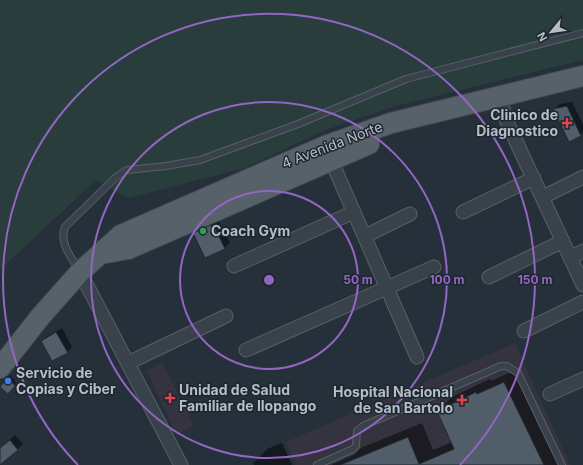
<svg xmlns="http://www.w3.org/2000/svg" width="583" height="465" font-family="Inter,sans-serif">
<rect width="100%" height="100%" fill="#26303a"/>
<path fill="#34333f" d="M515 343 570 465H295L286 442Z
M162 362 194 426 176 435 147 371Z"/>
<path fill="#283d3c" d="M0 0H583V60L396 106 328 129 245 168 128 198 96 180 0 270Z"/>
<path fill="#0007" d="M572 102 583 124V133L570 141 555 109 560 104Z
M217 221 220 223 230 243 224 248 195 234 200 228Z
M62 328 72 347 67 352 42 341 48 336Z
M518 369 565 465H331L354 455 361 448 422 423 433 450 452 442 438 411 452 397 490 379 491 381Z
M11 375 16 383 10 391 1 387Z
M15 435 23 444 0 464V449Z
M282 443 292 465H254L253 463 267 449Z"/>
<path fill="#515d68" stroke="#202931" d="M567 106 581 136 569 142 553 109Z
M211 225 215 228 225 249 205 258 193 233Z
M56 332 68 353 52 361 41 341Z
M8 376 15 386 8 394 0 387Z
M504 382 544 465H340L408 437 419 464 454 449 437 411 476 392 477 394Z
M10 440 18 450 0 465V448Z"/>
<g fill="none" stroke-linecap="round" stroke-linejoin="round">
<defs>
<path id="lane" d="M79 270C71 257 59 243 65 227L116 177 127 170 166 166 200 160 298 124 406 79 583 33
M317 465 353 449 356 446 357 431 363 426 501 366H507L518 373 562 465"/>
<path id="street" d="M499 96 507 122 583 285
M328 153 417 357
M543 197 583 177
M463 212 534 178
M365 236 410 214
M570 258 583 251
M234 266 354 212
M80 272 181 465
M489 277 563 241
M524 331 583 302
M246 350 434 267
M128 363 226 316
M550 394 583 379"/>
<path id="primary" d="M100 254 128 249 369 144
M0 368 40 317 80 272 121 235 325 146 391 123 583 76"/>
</defs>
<use href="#lane" stroke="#576068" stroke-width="8"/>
<use href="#street" stroke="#576068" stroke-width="15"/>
<use href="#primary" stroke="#424b53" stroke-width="22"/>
<use href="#lane" stroke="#39424a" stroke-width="6"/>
<use href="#street" stroke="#39424a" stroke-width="13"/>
<use href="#primary" stroke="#57616a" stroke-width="20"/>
</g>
<g fill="none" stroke="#9266c2" stroke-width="2">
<circle cx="269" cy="280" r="89"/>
<circle cx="269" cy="280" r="178"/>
<path d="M78 465A266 266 0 1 1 460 465"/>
</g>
<g fill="#e0444e" stroke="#1e272f" stroke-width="1.5">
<path d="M565 117h4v4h4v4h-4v4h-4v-4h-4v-4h4z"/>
<path d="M168 392h4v4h4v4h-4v4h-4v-4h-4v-4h4z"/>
<path d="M460 394h4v4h4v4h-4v4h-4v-4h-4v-4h4z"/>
</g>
<circle fill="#2e9e5b" stroke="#1e272f" stroke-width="1.5" cx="203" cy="231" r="4"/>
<circle fill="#3f7fe0" stroke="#1e272f" stroke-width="1.5" cx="8" cy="381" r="4"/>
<g text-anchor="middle" stroke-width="3" stroke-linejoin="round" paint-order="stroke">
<g font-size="14" font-weight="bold" fill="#b5bdc6" stroke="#1e272f" text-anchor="start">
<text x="558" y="120" text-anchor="end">Clinico de<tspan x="558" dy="16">Diagnostico</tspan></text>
<text x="211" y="236">Coach Gym</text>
<text x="16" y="378">Servicio de<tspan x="16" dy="16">Copias y Ciber</tspan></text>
<text x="179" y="395">Unidad de Salud<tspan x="179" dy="16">Familiar de Ilopango</tspan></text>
<text x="453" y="397" text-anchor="end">Hospital Nacional<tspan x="453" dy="16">de San Bartolo</tspan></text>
</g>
<g font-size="14" fill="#b5bdc6" stroke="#1e272f">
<text transform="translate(332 145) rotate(-21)" y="5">4 Avenida Norte</text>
</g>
</g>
<circle cx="269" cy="280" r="6" fill="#9266c2" stroke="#1e272f" stroke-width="2"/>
<g font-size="12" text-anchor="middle" font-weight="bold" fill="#9266c2" stroke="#1e272f" stroke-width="3" stroke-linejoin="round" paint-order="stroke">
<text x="358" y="284">50 m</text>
<text x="447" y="284">100 m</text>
<text x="535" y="284">150 m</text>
</g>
<g transform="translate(551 32) rotate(241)" stroke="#1e272f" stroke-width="3" paint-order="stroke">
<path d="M0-3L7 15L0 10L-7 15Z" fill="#b5bdc6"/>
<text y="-6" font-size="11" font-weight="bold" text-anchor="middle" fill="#b5bdc6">N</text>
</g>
</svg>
